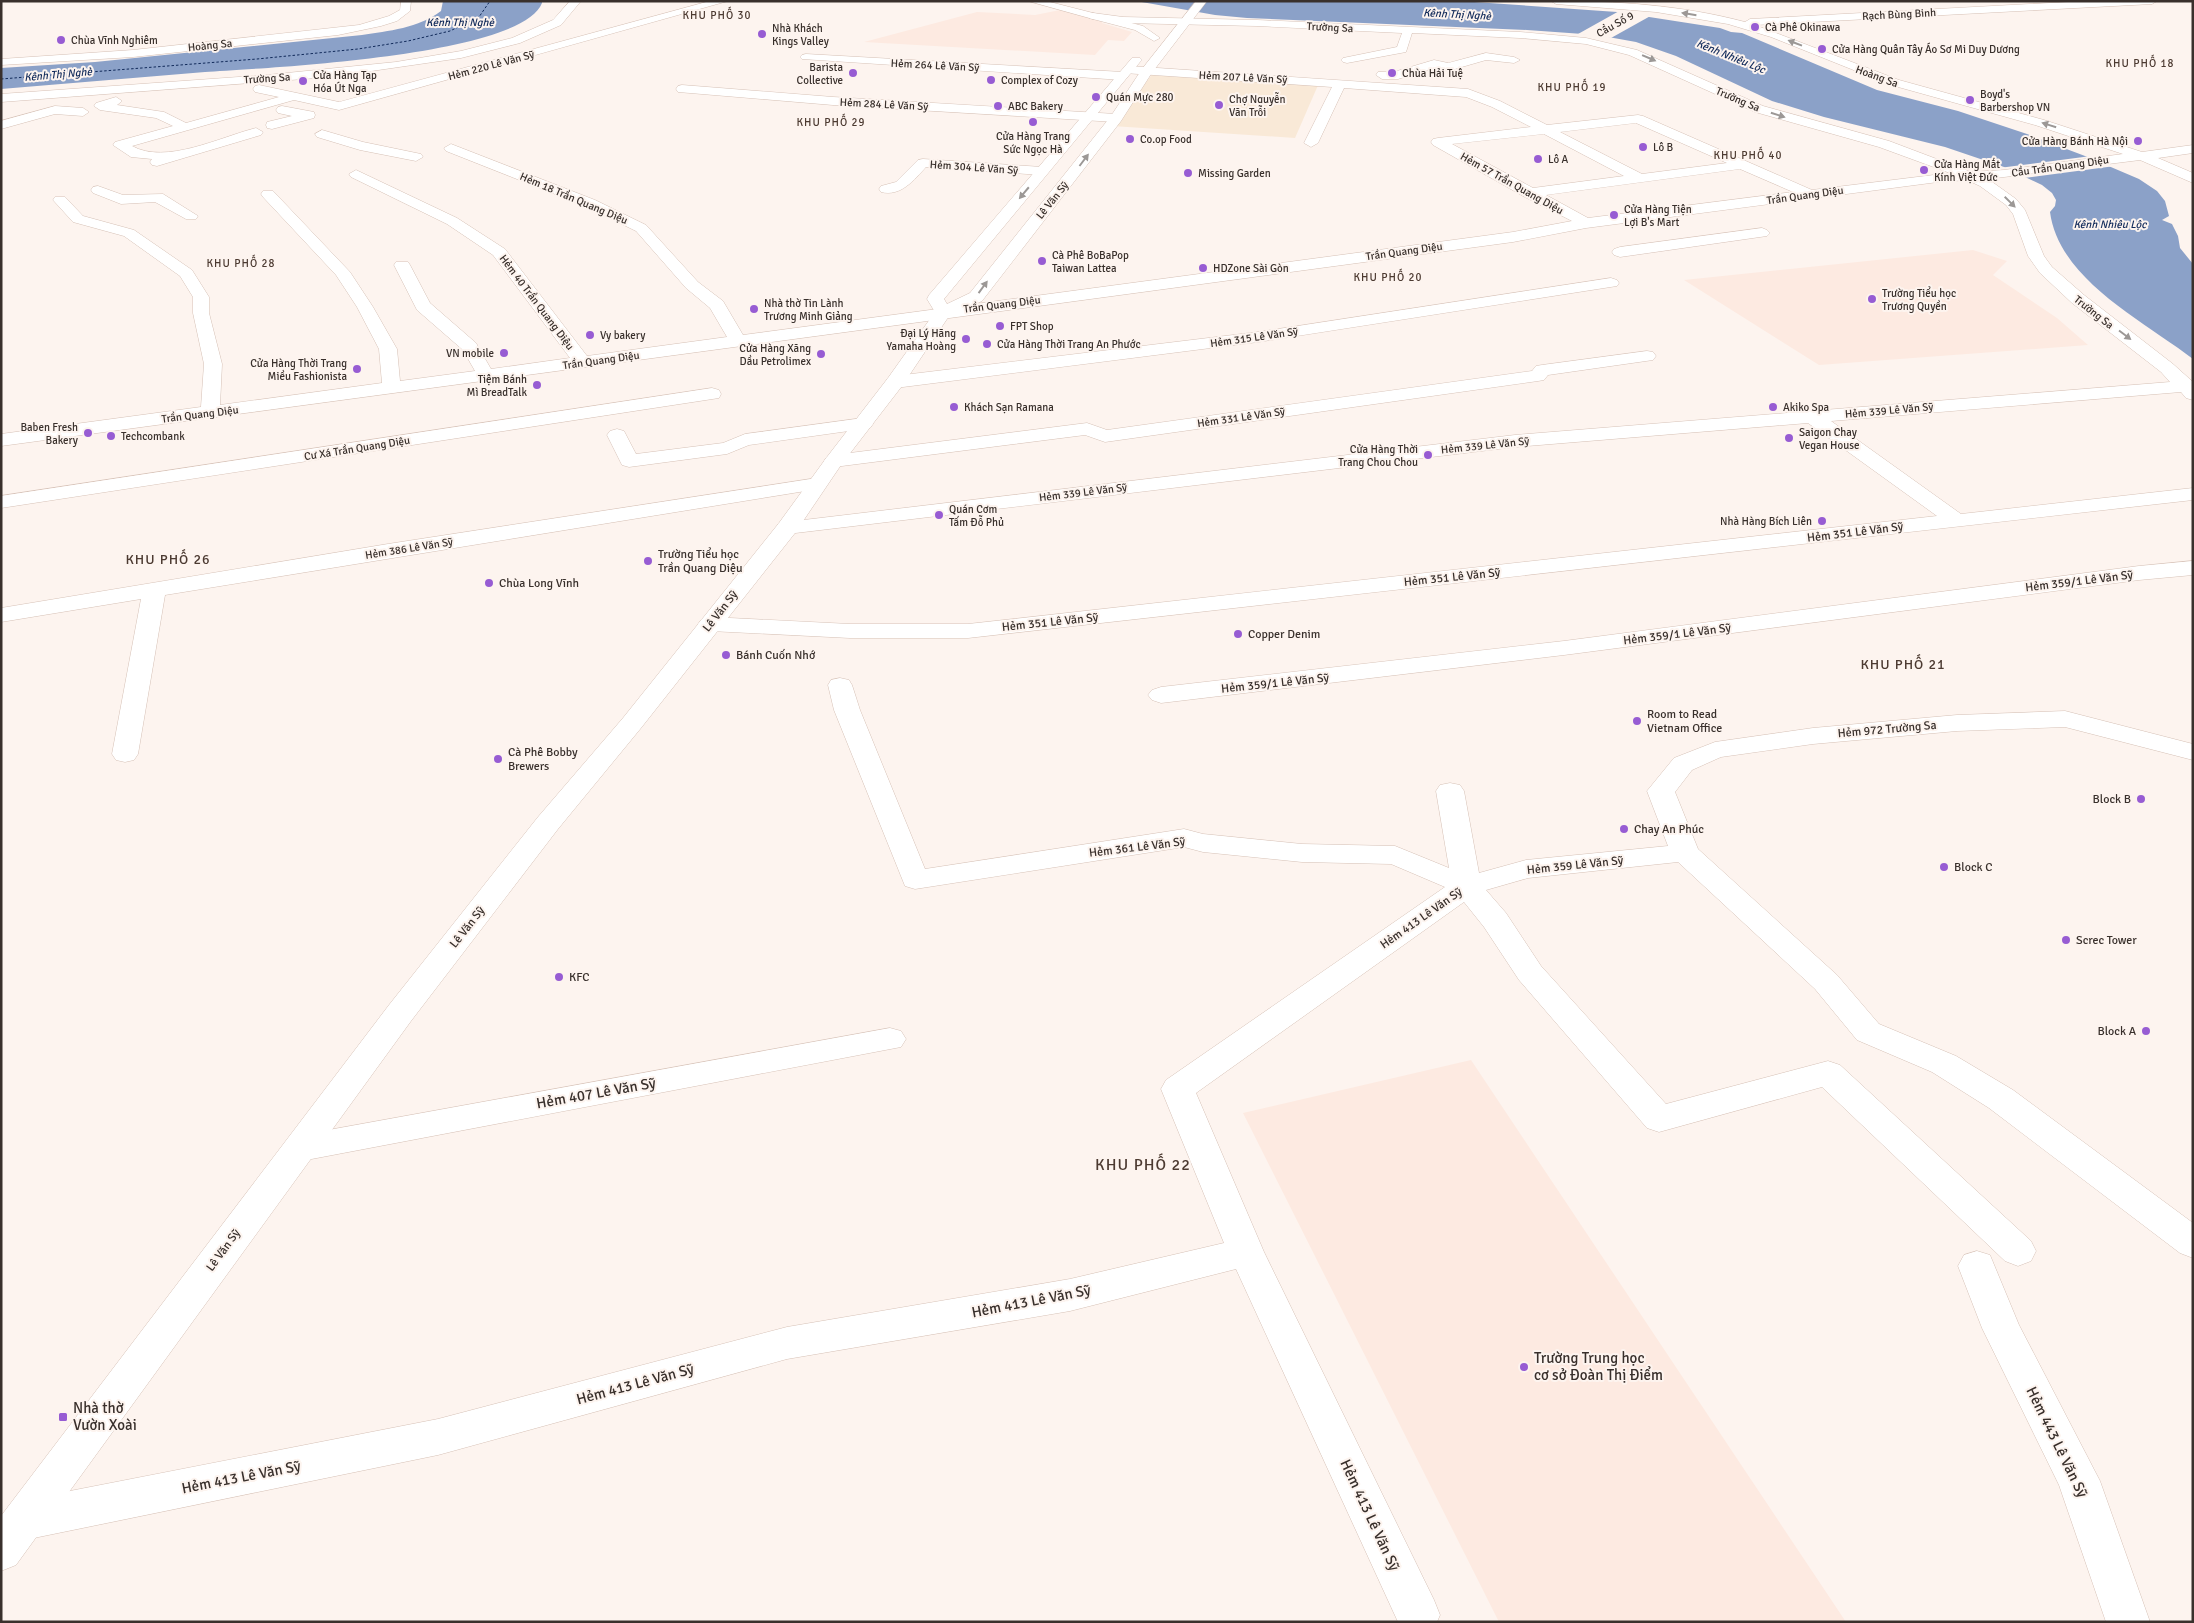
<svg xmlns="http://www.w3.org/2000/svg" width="2194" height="1623" font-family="Signika,sans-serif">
<rect width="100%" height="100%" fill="#fdf4ef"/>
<path fill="#f9e9d7" d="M1153 73 1319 83 1295 138 1112 126Z"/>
<path fill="#fdeae1" d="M1060 10 1103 21 1102 23 1132 32 1124 41 1108 40 1095 55 864 42 977 12 1035 15Z
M1973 250 2007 261 1993 275 2057 318 2088 345 1819 365 1684 280Z
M1471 1060 1846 1622H1499L1243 1113Z"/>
<path fill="#8ba1c8" d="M443 1H542V3C521 57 260 68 205 72 137 78 69 83 1 89V68L95 62 362 35C388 31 419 28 441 11Z
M1136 1H1460L1617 12 1720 28 1731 32 1742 33 1877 90 1958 111 2027 134 2085 156 2139 179 2157 191 2165 201 2169 216 2162 220 2172 224 2178 236 2180 248 2193 264V359C2144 321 2059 280 2050 212L2055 206 2056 200 2052 193 2042 185 2004 167 1945 147 1824 117 1772 101 1676 56 1636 42 1597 35 1527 30 1247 18 1215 15Z"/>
<path fill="#fdf4ef" d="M1621 10 1654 14 1611 38 1578 34Z
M2091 156 2115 166 2024 178 1999 168Z"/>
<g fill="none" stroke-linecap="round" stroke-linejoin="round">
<path stroke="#112a5a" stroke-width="1" stroke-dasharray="2.5 2" stroke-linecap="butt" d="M1 79 257 59 358 49 408 41 450 31 479 17 490 1"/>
<defs>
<path id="minor" d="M401 1H411L410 11 397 21 381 26 338 35 133 57 1 65V59L133 50 359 25 389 16 400 10Z
M570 1H581L561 25 520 43 461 58 330 77 1 102V94L267 75 396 62 461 51 512 38 553 20Z
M710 1H728L339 110 294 100 132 146C166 165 220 137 256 128L263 132 261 135 157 166 152 165 150 162 152 159 131 157 113 145 115 142 173 126 156 118 100 110 94 106 96 103 116 97 122 101 117 105 164 112 186 123 279 97 255 92 253 89 255 86 259 85 339 102Z
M1028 1H1046L1093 13 1123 17 1257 20 1520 32 1586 38 1637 50 1763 106 1889 141 1971 172 2004 170 2123 154 2035 125 1891 85 1771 37 1728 24 1656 12 1556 4 1551 1C1617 1 1681 5 1745 22L1750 19 2087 1H2157L2152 4 1755 25 1899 80 2044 120 2142 152 2193 145V153L2158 158 2193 173V183L2140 160 1988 179 2016 199 2025 210 2044 256 2052 267 2084 295 2173 364 2193 382V400L2186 398 2181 392 1831 421 1961 514 2193 488V500L968 638H850L710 631 702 629 698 624 702 619 710 617 850 624H968L1937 516 1808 423 1515 447 787 534 779 533 776 528 779 523 787 522 1515 435 2170 382 2161 372 2072 303 2040 273 2028 256 2013 214 2006 205 1980 186 1967 180 1938 182 1586 228 1513 242 1 446V434L201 407 204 364 193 313V297L180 276 124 236 73 222 53 200 55 197H65L83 216 134 230 192 270 209 297V313L222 364 220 405 382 383 379 349 357 307 336 275 263 197 261 194 263 191H273L350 272 373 307 397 349 400 381 475 371 463 350 417 310 394 265 396 262H408L410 265 430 303 476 343 491 369 570 358 493 255 447 224 351 177 349 174 356 170 457 218 505 249 587 356 727 337 710 308 686 288 636 231 585 206 446 151 444 148 451 144 595 200 646 225 698 282 723 301 743 335 1513 232 1572 221 1523 196 1433 145 1431 142 1433 139 1438 138 1531 127 1492 107 1466 97 1344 88 1318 143 1311 147 1304 143 1332 87 1124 73 1122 70 1128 66 1468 89 1500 101 1547 125 1638 115 1643 116 1812 190 1950 173 1879 147 1755 112 1629 55 1586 44 1520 38 1412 33 1406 52 1347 63 1343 62 1341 60 1343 58 1397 47 1402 33 1257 26 1123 23 1093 19ZM1636 123 1727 163 1642 174 1560 132ZM1544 134 1624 176 1533 188 1452 144ZM1740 169 1793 192 1588 218 1546 195Z
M1486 53 1514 57 1520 60 1514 63 1486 60 1448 71 1434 68 1398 79H1382L1376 75 1378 72 1397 71 1434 60 1448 63Z
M806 54 1123 72 1129 76 1123 80 802 59 800 57 802 55Z
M682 85 833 97 1116 114 1122 118 1116 122 833 105 678 92 676 89 678 86Z
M55 106 83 108 89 112 83 116 55 114 1 129V121Z
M282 106 314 112 315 115 314 118 272 129 267 128 266 125 267 122 292 116 278 113 276 110 278 107Z
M322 130 363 142 421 154 423 157 416 161 360 150 317 137 315 134Z
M923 159 1042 167 1049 171 1042 175 926 167C914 180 901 197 881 192L879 189 881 186 896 182 918 160Z
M98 186 123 195 163 194 198 216 196 219H186L155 202 121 204 93 193 91 190 93 187Z
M1762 228 1767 230 1770 233 1767 236 1620 257 1614 255 1612 252 1614 249 1620 247Z
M1611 278 1617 280 1619 283 1617 286 1258 342 895 388 888 386 886 382 888 378 895 376 1258 332Z
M1647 351 1653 352 1656 356 1653 360 1548 375 1544 380 1538 381 1105 442 1085 435 834 467 827 465 824 461 827 457 834 455 1087 423 1107 430 1532 371 1536 366 1542 365Z
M712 388 719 390 721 394 719 398 1 508V496Z
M863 418 870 420 873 424 870 428 749 445 727 454 629 467 622 465 607 435 610 431 617 429 624 431 636 454 723 443 745 434Z
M817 478 824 480 827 484 824 488 165 595 138 754 134 760 125 762 116 760 112 754 141 599 1 622V608L388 544Z
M2193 561V575L2139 580 1564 655 1161 703 1152 700 1148 695 1152 690 1161 687 1564 641 2139 566Z
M840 678 849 680 852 685 860 710 925 869 1184 829 1203 834 1302 844 1395 846 1449 868 1436 791 1440 785 1450 783 1460 785 1464 791 1479 873 1526 860 1668 846 1647 791 1674 758 1715 742 1813 728 1957 715 2065 711 2193 744V760L2065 727 1957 731 1813 744 1721 757 1692 770 1675 792 1698 849 1837 975 1879 1024 1956 1056 2013 1090 2193 1223V1258L2180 1253 1989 1108 1932 1072 1857 1040 1815 989 1678 862 1528 878 1486 890 1506 913 1541 966 1666 1104 1828 1061 1840 1065 2031 1241 2036 1251 2031 1261 2018 1266 2005 1261 1822 1087 1659 1132 1647 1128 1519 980 1484 927 1464 902 1196 1093 1264 1252 1434 1600 1440 1615 1437 1622H1398L1236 1269 1070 1311 787 1359 438 1455 24 1540 9 1534 3 1520 9 1506 24 1500 438 1419 787 1327 1070 1279 1224 1243 1161 1089 1166 1080 1445 887 1391 864 1302 862 1203 852 1184 847 915 889 905 886 834 710 828 685 831 680Z
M890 1028 901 1031 906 1039 901 1047 301 1161 289 1157 284 1148 289 1139 301 1135Z
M1977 1251 1990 1255 2019 1325 2100 1481 2150 1622H2106L2059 1485 1982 1328 1958 1266 1964 1255Z"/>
<path id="major" d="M1196 1H1207L1151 74 1121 121 982 301 949 316 902 386 841 465 795 533 641 728 558 829 411 1021 16 1565 1 1571V1516L389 1005 538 817 623 718 779 523 827 457 888 378 935 312 927 299 929 295 1132 58H1140L1142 60 1140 62 944 299 947 304 970 293 1111 116 1142 69Z
M1093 13 1143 26 1160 38 1154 41 1135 30 1089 18 1088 16 1089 14Z"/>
</defs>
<use href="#minor" stroke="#d6c1b6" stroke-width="1"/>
<use href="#major" stroke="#d6c1b6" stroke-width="1"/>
<use href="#minor" fill="#fff" fill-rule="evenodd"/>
<use href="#major" fill="#fff" fill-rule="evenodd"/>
</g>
<defs><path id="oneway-solid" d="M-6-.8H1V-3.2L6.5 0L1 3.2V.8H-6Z" transform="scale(1.25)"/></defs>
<g fill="#9c9896">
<use href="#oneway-solid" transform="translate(1689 14) rotate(-171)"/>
<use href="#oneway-solid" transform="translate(1795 43) rotate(-159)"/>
<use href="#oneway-solid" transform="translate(1649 58) rotate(23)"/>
<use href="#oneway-solid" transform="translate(1778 115) rotate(18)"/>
<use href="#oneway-solid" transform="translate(2049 125) rotate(-163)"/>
<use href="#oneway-solid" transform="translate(1084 160) rotate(-53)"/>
<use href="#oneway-solid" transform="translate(1024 193) rotate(130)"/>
<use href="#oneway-solid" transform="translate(2010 202) rotate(45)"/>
<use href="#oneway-solid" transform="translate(983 287) rotate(-54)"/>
<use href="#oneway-solid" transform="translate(2125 335) rotate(37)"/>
</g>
<g fill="#975cd3" stroke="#fdf4ef" stroke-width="2">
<circle cx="1755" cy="27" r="5"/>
<circle cx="762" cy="34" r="5"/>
<circle cx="61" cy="40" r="5"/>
<circle cx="1822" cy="49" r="5"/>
<circle cx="853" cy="73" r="5"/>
<circle cx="1392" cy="73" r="5"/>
<circle cx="991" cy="80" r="5"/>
<circle cx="303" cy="81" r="5"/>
<circle cx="1096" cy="97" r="5"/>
<circle cx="1970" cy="100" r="5"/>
<circle cx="1219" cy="105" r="5"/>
<circle cx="998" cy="106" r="5"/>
<circle cx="1033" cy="122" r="5"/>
<circle cx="1130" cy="139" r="5"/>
<circle cx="2138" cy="141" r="5"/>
<circle cx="1643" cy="147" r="5"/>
<circle cx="1538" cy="159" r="5"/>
<circle cx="1924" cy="170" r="5"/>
<circle cx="1188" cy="173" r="5"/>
<circle cx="1614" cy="215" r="5"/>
<circle cx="1042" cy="261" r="5"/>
<circle cx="1203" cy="268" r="5"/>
<circle cx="1872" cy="299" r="5"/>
<circle cx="754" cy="309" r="5"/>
<circle cx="1000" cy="326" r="5"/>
<circle cx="590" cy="335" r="5"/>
<circle cx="966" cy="339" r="5"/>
<circle cx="987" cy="344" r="5"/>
<circle cx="504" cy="353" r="5"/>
<circle cx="821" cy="354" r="5"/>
<circle cx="357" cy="369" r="5"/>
<circle cx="537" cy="385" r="5"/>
<circle cx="954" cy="407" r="5"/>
<circle cx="1773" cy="407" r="5"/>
<circle cx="88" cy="433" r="5"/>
<circle cx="111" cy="436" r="5"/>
<circle cx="1789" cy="438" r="5"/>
<circle cx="1428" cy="455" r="5"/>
<circle cx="939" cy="515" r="5"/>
<circle cx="1822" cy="521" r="5"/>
<circle cx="648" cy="561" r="5"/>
<circle cx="489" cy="583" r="5"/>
<circle cx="1238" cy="634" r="5"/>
<circle cx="726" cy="655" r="5"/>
<circle cx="1637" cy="721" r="5"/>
<circle cx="498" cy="759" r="5"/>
<circle cx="2141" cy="799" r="5"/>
<circle cx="1624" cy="829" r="5"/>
<circle cx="1944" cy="867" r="5"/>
<circle cx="2066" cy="940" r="5"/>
<circle cx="559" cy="977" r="5"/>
<circle cx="2146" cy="1031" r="5"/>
<circle cx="1524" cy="1367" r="5"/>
<rect x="58" y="1412" width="10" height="10" rx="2.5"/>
</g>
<g text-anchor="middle" stroke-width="4" stroke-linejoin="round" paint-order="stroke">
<g font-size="11" font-style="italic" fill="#112a5a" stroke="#fdf4ef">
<text transform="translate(1457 14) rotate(3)" y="4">Kênh Thị Nghè</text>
<text x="460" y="26">Kênh Thị Nghè</text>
<text transform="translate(1731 56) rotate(22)" y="4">Kênh Nhiêu Lộc</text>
<text transform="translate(58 74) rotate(-5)" y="4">Kênh Thị Nghè</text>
<text x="2110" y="228">Kênh Nhiêu Lộc</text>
</g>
<g font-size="11" fill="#39302c" stroke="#fdf4ef">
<text transform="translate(1899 14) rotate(-3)" y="4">Rạch Bùng Binh</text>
<text transform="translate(1615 24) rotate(-29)" y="4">Cầu Số 9</text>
<text transform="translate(1330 27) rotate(3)" y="4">Trường Sa</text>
<text transform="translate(210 45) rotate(-6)" y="4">Hoàng Sa</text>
<text transform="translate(491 65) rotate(-15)" y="4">Hẻm 220 Lê Văn Sỹ</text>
<text transform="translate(935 65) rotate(3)" y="4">Hẻm 264 Lê Văn Sỹ</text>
<text transform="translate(1877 76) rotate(20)" y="4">Hoàng Sa</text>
<text transform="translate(1243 77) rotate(3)" y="4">Hẻm 207 Lê Văn Sỹ</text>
<text transform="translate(267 78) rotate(-4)" y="4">Trường Sa</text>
<text transform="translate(1738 99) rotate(23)" y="4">Trường Sa</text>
<text transform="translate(884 104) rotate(3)" y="4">Hẻm 284 Lê Văn Sỹ</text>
<text transform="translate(2060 166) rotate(-8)" y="4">Cầu Trần Quang Diệu</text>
<text transform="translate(974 167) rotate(4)" y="4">Hẻm 304 Lê Văn Sỹ</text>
<text transform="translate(1512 183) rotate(29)" y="4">Hẻm 57 Trần Quang Diệu</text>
<text transform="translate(1805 195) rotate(-8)" y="4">Trần Quang Diệu</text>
<text transform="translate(574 198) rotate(23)" y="4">Hẻm 18 Trần Quang Diệu</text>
<text transform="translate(1052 200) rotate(-51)" y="4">Lê Văn Sỹ</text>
<text transform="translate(1404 251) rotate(-8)" y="4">Trần Quang Diệu</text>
<text transform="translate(537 302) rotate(53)" y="4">Hẻm 40 Trần Quang Diệu</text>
<text transform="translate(1002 304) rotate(-7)" y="4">Trần Quang Diệu</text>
<text transform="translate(2094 312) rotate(38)" y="4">Trường Sa</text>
<text transform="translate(1254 337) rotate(-8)" y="4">Hẻm 315 Lê Văn Sỹ</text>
<text transform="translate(601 360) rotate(-8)" y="4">Trần Quang Diệu</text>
<text transform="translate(1889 410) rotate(-5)" y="4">Hẻm 339 Lê Văn Sỹ</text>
<text transform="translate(200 414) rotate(-7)" y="4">Trần Quang Diệu</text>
<text transform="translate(1241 417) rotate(-8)" y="4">Hẻm 331 Lê Văn Sỹ</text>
<text transform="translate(1485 445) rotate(-6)" y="4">Hẻm 339 Lê Văn Sỹ</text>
<text transform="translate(357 448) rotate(-9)" y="4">Cư Xá Trần Quang Diệu</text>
<text transform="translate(1083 492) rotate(-7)" y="4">Hẻm 339 Lê Văn Sỹ</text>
<text transform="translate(409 548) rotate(-9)" y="4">Hẻm 386 Lê Văn Sỹ</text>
</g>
<g font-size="11" letter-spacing="1" fill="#4c3a31" stroke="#fdf4ef">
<text x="717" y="19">KHU PHỐ 30</text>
<text x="2140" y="67">KHU PHỐ 18</text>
<text x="1572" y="91">KHU PHỐ 19</text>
<text x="831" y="126">KHU PHỐ 29</text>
<text x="1748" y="159">KHU PHỐ 40</text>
<text x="241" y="267">KHU PHỐ 28</text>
<text x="1388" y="281">KHU PHỐ 20</text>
</g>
<g font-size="11" fill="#39302c" stroke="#fdf4ef" text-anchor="start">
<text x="1765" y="31">Cà Phê Okinawa</text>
<text x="772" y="32">Nhà Khách<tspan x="772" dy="13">Kings Valley</tspan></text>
<text x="71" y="44">Chùa Vĩnh Nghiêm</text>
<text x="1832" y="53">Cửa Hàng Quân Tây Áo Sơ Mi Duy Dương</text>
<text x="843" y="71" text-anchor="end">Barista<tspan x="843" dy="13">Collective</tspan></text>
<text x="1402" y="77">Chùa Hải Tuệ</text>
<text x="313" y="79">Cửa Hàng Tạp<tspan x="313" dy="13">Hóa Út Nga</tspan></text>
<text x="1001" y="84">Complex of Cozy</text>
<text x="1980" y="98">Boyd's<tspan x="1980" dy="13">Barbershop VN</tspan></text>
<text x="1106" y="101">Quán Mực 280</text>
<text x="1229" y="103">Chợ Nguyễn<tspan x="1229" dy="13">Văn Trỗi</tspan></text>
<text x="1008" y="110">ABC Bakery</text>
<text x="1033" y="140" text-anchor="middle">Cửa Hàng Trang<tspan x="1033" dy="13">Sức Ngọc Hà</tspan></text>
<text x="1140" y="143">Co.op Food</text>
<text x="2128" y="145" text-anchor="end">Cửa Hàng Bánh Hà Nội</text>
<text x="1653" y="151">Lô B</text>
<text x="1548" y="163">Lô A</text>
<text x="1934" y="168">Cửa Hàng Mắt<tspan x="1934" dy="13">Kính Việt Đức</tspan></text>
<text x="1198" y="177">Missing Garden</text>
<text x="1624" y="213">Cửa Hàng Tiện<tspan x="1624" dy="13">Lợi B's Mart</tspan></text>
<text x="1052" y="259">Cà Phê BoBaPop<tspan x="1052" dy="13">Taiwan Lattea</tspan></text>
<text x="1213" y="272">HDZone Sài Gòn</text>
<text x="1882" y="297">Trường Tiểu học<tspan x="1882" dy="13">Trương Quyền</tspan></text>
<text x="764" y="307">Nhà thờ Tin Lành<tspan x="764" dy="13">Trương Minh Giảng</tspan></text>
<text x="1010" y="330">FPT Shop</text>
<text x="956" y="337" text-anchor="end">Đại Lý Hãng<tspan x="956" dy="13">Yamaha Hoàng</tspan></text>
<text x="600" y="339">Vy bakery</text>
<text x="997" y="348">Cửa Hàng Thời Trang An Phước</text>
<text x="811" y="352" text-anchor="end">Cửa Hàng Xăng<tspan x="811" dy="13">Dầu Petrolimex</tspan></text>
<text x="494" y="357" text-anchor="end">VN mobile</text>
<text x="347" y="367" text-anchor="end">Cửa Hàng Thời Trang<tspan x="347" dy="13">Miều Fashionista</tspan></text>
<text x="527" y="383" text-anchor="end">Tiệm Bánh<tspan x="527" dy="13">Mì BreadTalk</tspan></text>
<text x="964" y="411">Khách Sạn Ramana</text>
<text x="1783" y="411">Akiko Spa</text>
<text x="78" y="431" text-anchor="end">Baben Fresh<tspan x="78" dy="13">Bakery</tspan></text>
<text x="1799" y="436">Saigon Chay<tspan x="1799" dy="13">Vegan House</tspan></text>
<text x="121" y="440">Techcombank</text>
<text x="1418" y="453" text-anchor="end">Cửa Hàng Thời<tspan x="1418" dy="13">Trang Chou Chou</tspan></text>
<text x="949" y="513">Quán Cơm<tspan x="949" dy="13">Tấm Đỗ Phủ</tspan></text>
<text x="1812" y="525" text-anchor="end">Nhà Hàng Bích Liên</text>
</g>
<g font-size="12" fill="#39302c" stroke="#fdf4ef">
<text transform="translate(1855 532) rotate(-7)" y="4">Hẻm 351 Lê Văn Sỹ</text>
<text transform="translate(1452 577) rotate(-6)" y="4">Hẻm 351 Lê Văn Sỹ</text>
<text transform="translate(2079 581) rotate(-7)" y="4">Hẻm 359/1 Lê Văn Sỹ</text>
<text transform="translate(720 611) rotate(-52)" y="4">Lê Văn Sỹ</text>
<text transform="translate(1050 622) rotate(-6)" y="4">Hẻm 351 Lê Văn Sỹ</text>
<text transform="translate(1677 634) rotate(-7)" y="4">Hẻm 359/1 Lê Văn Sỹ</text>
<text transform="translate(1275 683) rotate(-6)" y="4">Hẻm 359/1 Lê Văn Sỹ</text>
<text transform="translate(1887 729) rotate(-5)" y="4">Hẻm 972 Trường Sa</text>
<text transform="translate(1137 847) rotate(-7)" y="4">Hẻm 361 Lê Văn Sỹ</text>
<text transform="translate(1575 865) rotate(-6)" y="4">Hẻm 359 Lê Văn Sỹ</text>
<text transform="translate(1421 918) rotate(-35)" y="4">Hẻm 413 Lê Văn Sỹ</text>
<text transform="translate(467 927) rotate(-52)" y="4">Lê Văn Sỹ</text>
<text transform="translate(223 1250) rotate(-54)" y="4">Lê Văn Sỹ</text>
</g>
<g font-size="12" fill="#39302c" stroke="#fdf4ef" text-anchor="start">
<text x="658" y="558">Trường Tiểu học<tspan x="658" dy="14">Trần Quang Diệu</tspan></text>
<text x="499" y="587">Chùa Long Vĩnh</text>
<text x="1248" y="638">Copper Denim</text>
<text x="736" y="659">Bánh Cuốn Nhớ</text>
<text x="1647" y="718">Room to Read<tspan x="1647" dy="14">Vietnam Office</tspan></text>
<text x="508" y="756">Cà Phê Bobby<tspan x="508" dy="14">Brewers</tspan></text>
<text x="2131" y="803" text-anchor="end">Block B</text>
<text x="1634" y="833">Chay An Phúc</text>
<text x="1954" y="871">Block C</text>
<text x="2076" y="944">Screc Tower</text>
<text x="569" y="981">KFC</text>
<text x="2136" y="1035" text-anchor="end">Block A</text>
</g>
<g font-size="14" letter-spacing="1" fill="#4c3a31" stroke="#fdf4ef">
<text x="168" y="564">KHU PHỐ 26</text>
<text x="1903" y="669">KHU PHỐ 21</text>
</g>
<g font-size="15" fill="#39302c" stroke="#fdf4ef">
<text transform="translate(596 1093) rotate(-10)" y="5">Hẻm 407 Lê Văn Sỹ</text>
<text transform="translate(1031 1301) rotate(-11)" y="5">Hẻm 413 Lê Văn Sỹ</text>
<text transform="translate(635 1384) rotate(-15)" y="5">Hẻm 413 Lê Văn Sỹ</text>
<text transform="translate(2057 1442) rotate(64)" y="5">Hẻm 443 Lê Văn Sỹ</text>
<text transform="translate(241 1477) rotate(-11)" y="5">Hẻm 413 Lê Văn Sỹ</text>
<text transform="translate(1370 1515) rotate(65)" y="5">Hẻm 413 Lê Văn Sỹ</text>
</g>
<g font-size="15" fill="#39302c" stroke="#fdf4ef" text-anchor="start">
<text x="1534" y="1363">Trường Trung học<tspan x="1534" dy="17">cơ sở Đoàn Thị Điểm</tspan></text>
<text x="73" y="1413">Nhà thờ<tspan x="73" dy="17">Vườn Xoài</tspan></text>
</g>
<g font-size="16" letter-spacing="1" fill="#4c3a31" stroke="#fdf4ef">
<text x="1143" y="1170">KHU PHỐ 22</text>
</g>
</g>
<rect width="2194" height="1623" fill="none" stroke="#39302c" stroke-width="5"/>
</svg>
